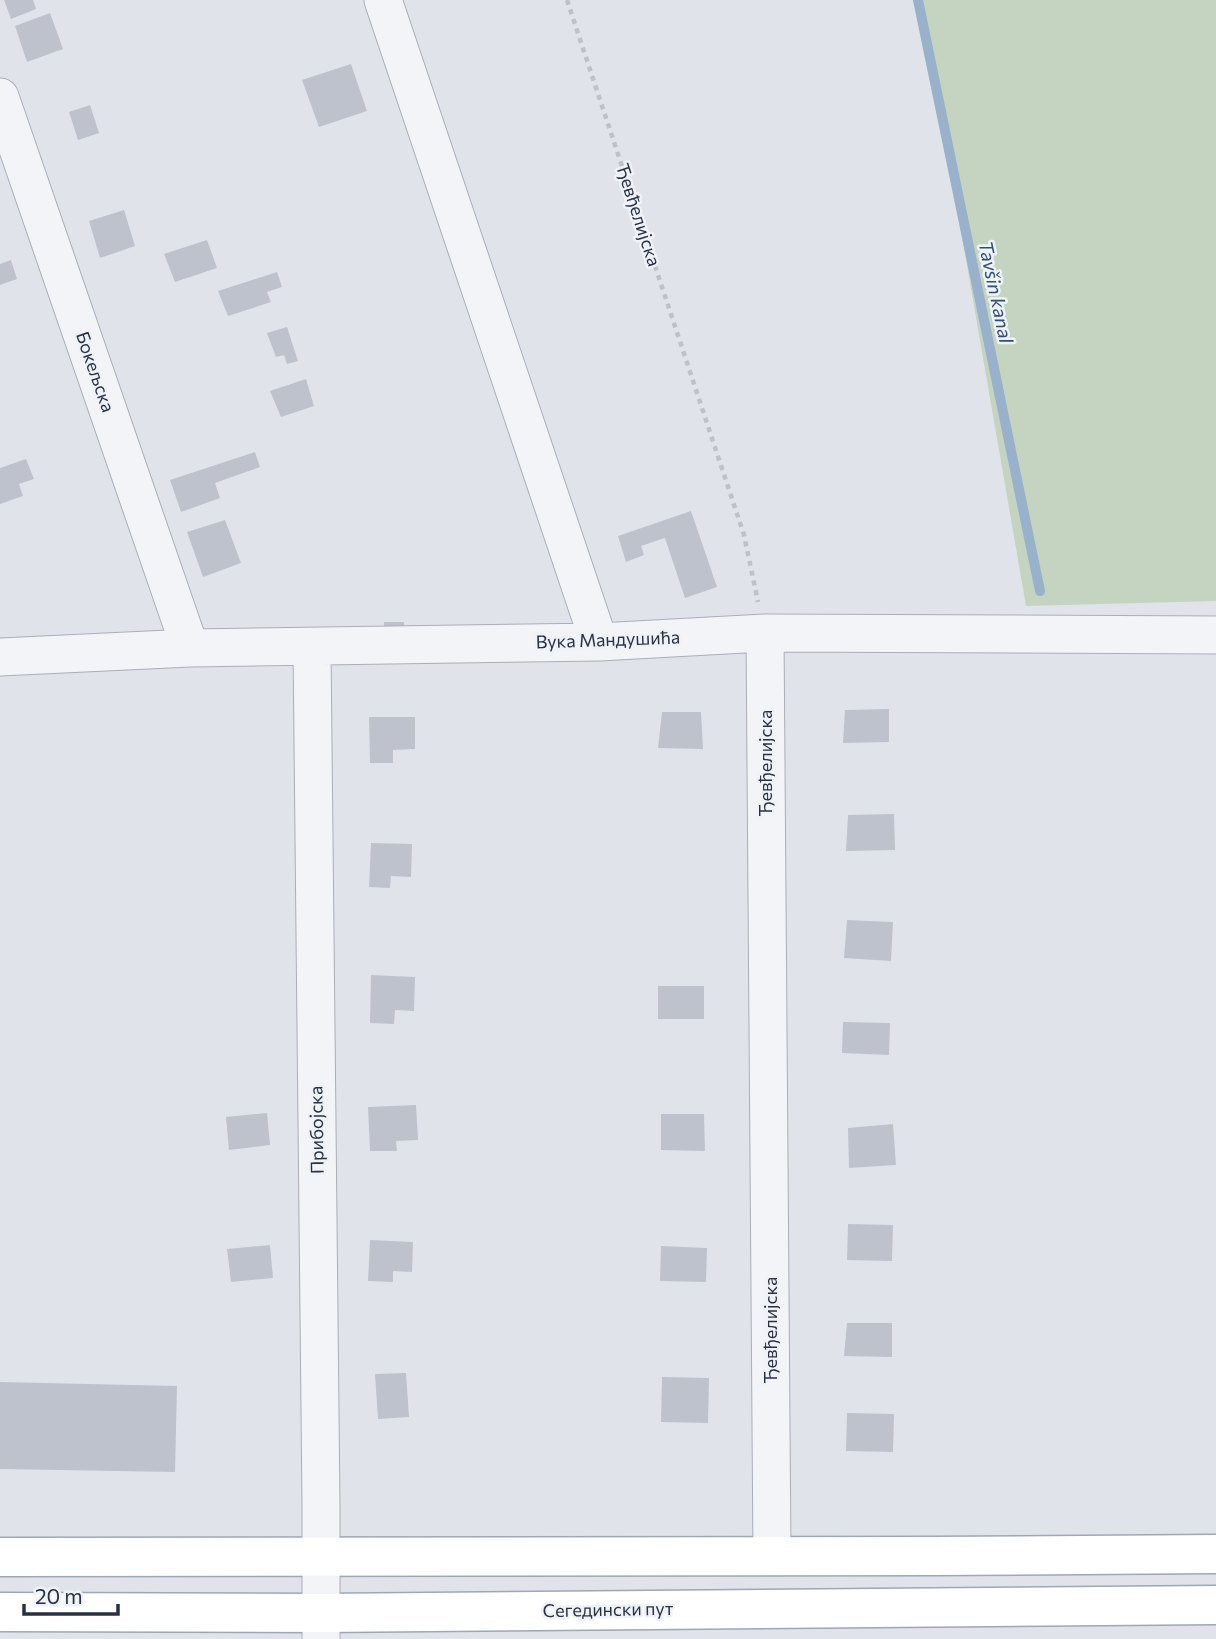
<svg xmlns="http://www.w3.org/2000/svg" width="1216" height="1639" font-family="Commissioner,sans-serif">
<rect width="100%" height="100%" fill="#e0e4ea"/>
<path fill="#c5d4c0" d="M921 0H1216V601L1026 606Z"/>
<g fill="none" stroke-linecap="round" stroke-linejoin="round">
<path stroke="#99b1cb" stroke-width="10" d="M918 0 1040 591"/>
</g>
<path fill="#bdc2cd" d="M4 0H33L36 9 11 19Z
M50 13 63 49 27 62 15 26Z
M351 64 367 111 319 127 302 80Z
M90 105 99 133 78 140 69 112Z
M124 210 135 246 100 258 89 221Z
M207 240 217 268 175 282 164 254Z
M11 260 17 279 0 285V264Z
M277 272 282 287 267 292 271 302 228 316 218 291Z
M287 327 298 361 287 364 284 355 276 357 267 333Z
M306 379 314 406 281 417 270 391Z
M255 452 260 467 215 483 220 498 181 512 170 480Z
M26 459 34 479 19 484 23 496 0 504V468Z
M691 511 717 587 685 598 665 538 641 546 644 555 626 562 618 536Z
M225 520 241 563 203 577 187 532Z
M384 622H404L405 638 385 639Z
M889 709V742L843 743 845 710Z
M662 712H701L703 749 658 748Z
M369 717H415V749L393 750V763H370Z
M894 814 895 850 846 851 848 815Z
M371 843 412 844 411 877 391 876 390 888 369 887Z
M847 920 893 922 891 961 844 958Z
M371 975 415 977 414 1011 395 1010 394 1024 370 1023Z
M658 986H704V1019H658Z
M843 1022 890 1023 889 1055 842 1053Z
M416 1105 418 1140 396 1141 397 1151H370L368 1107Z
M267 1113 270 1145 229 1150 226 1117Z
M661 1114H704L705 1151 661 1150Z
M893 1124 896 1165 849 1168 848 1128Z
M848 1224 893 1225 892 1261 847 1260Z
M370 1240 413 1242 412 1272 393 1271V1282L368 1281Z
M270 1245 273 1278 231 1282 227 1249Z
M661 1246 707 1248 706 1282 660 1281Z
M847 1323H892V1357L844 1356Z
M406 1373 409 1417 378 1419 375 1374Z
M662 1377 709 1378 708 1423 661 1422Z
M0 1382 177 1386 175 1472 0 1469Z
M847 1413 894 1414 893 1452 846 1451Z"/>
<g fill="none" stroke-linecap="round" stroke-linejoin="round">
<defs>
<path id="minor" d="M383 0 599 642
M0 97 190 648
M765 633 772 1556
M312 647 321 1505V1639
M0 657 190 648 599 642 765 633 1216 635"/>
<path id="major" d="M0 1557 935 1556 1216 1554
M0 1612 321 1613 1216 1605"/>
</defs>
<use href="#minor" stroke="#a9aeb8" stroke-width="39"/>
<use href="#major" stroke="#9ea7b6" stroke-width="41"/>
<path stroke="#bec1c9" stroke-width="4.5" stroke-dasharray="5 5" stroke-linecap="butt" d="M567 0 744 535 758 602"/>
<use href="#minor" stroke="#f3f4f8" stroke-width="37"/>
<use href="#major" stroke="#fff" stroke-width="38"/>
</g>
<g text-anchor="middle" stroke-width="5" stroke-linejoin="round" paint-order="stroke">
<g font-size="18" fill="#283142" stroke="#eff2f7">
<text transform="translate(638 215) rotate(72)" y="6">Ђевђелијска</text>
<text transform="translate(95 372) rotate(71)" y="6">Бокељска</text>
<text transform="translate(608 640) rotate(-2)" y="6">Вука Мандушића</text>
<text transform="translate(766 763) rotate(-90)" y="6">Ђевђелијска</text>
<text transform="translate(317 1130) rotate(-91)" y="6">Прибојска</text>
<text transform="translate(771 1330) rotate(-90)" y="6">Ђевђелијска</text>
<text transform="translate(608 1610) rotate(-1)" y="6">Сегедински пут</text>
</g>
<g font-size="19" font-style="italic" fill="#304f78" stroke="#eff2f7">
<text transform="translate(996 292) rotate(78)" y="7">Tavšin kanal</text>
</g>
</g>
<path d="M24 1604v10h94v-10" fill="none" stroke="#283142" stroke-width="3.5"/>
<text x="35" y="1604" font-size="21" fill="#283142" stroke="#eff2f7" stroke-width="5" paint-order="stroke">20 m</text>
</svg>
